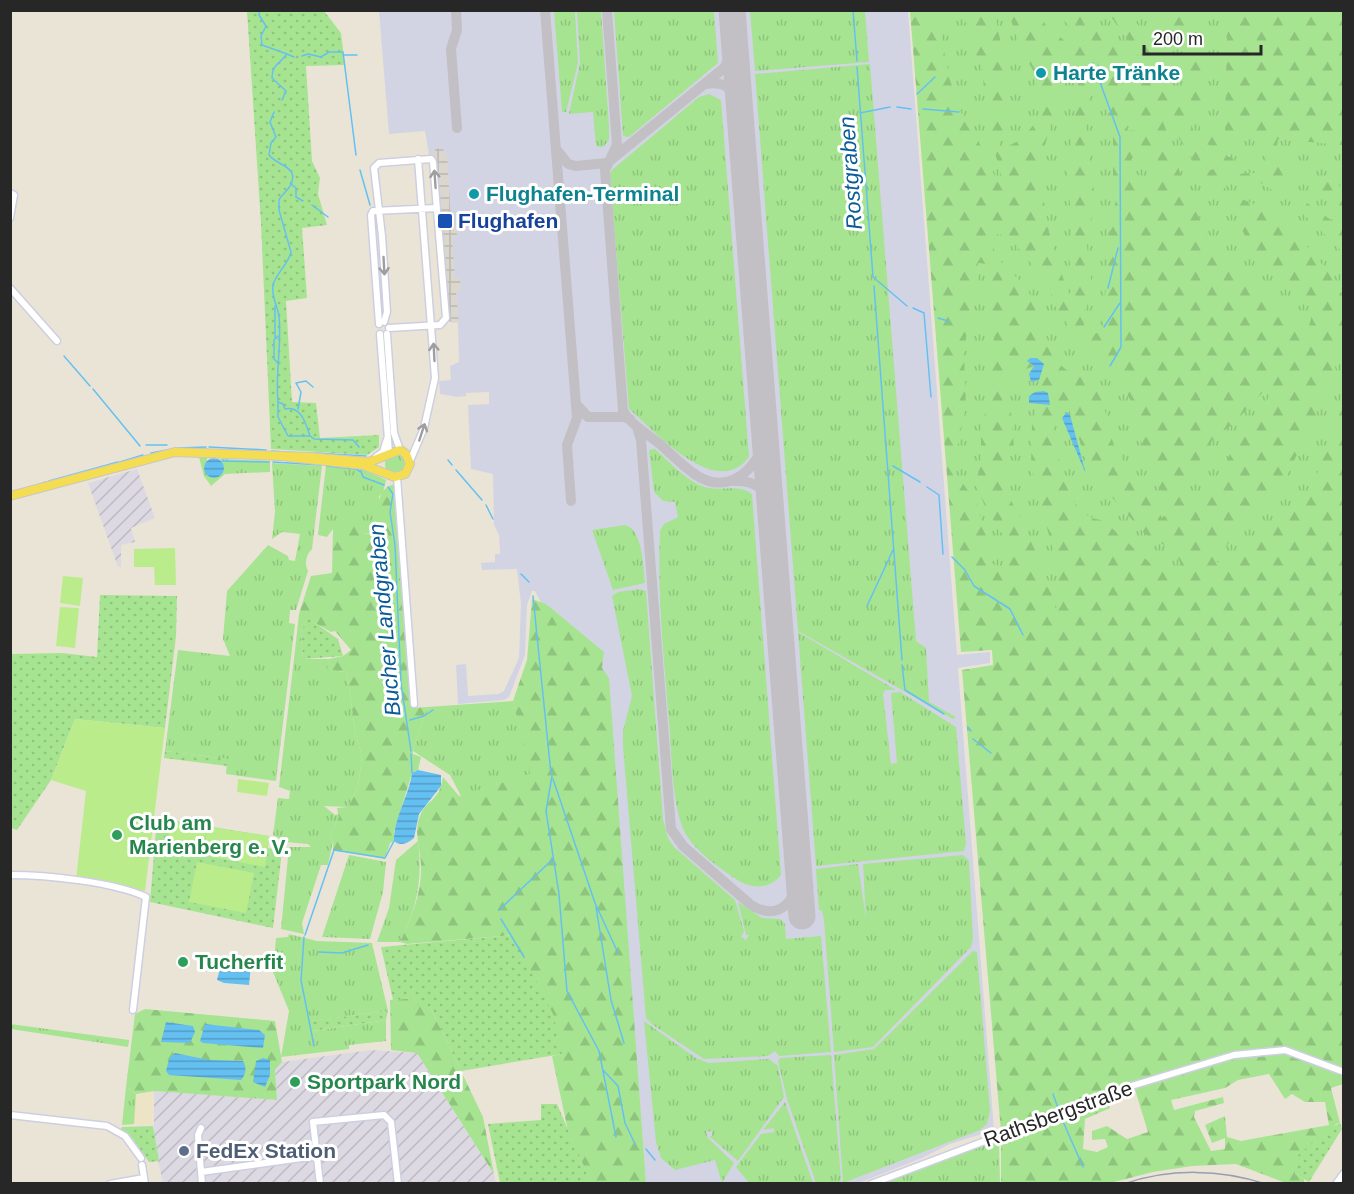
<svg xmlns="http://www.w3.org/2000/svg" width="1354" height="1194" font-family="Arial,sans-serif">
<defs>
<pattern id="industrial-furrows" width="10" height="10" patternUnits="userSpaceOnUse" patternTransform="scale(1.5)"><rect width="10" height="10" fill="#dcd9e2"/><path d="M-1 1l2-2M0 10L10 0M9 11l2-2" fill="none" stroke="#bdbac2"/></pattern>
<pattern id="grass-tufts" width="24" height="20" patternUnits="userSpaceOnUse" patternTransform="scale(1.5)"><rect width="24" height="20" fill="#a6e491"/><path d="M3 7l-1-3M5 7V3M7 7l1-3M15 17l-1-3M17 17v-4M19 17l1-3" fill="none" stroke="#8fc47d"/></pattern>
<pattern id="forest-firs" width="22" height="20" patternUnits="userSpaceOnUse" patternTransform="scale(1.5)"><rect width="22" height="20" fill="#a6e491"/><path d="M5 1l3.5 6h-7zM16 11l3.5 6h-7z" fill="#8fc47d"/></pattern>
<pattern id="park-dots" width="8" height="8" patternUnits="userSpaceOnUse" patternTransform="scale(1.5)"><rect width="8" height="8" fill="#a6e491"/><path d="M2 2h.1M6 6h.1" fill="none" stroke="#8fc47d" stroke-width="1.8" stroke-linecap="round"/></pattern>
<pattern id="plaza-grid" width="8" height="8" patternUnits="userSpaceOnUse" patternTransform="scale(1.5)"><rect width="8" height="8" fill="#dbd7ce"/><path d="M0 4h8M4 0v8" fill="none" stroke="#bcb9b1"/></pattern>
<pattern id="water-rules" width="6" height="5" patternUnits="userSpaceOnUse" patternTransform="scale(1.5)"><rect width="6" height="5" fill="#65c0f2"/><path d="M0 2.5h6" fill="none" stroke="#539cc4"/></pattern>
</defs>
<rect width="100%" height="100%" fill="#eae4d7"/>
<path fill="url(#industrial-furrows)" d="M137 469 155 518 131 528 135 542 121 545V567H118L88 483Z
M371 1050 417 1053 494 1174 496 1183H163L154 1143V1091L277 1100 275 1070 282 1062Z"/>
<path fill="#ede4c5" d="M154 1091 152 1124H134L136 1094Z"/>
<path fill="#d3d4e3" d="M379 11H908L957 655 990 652V663L958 668 994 1130 950 1144 922 1158 859 1183H646L612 743 535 591H532L527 605 525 655 509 697 504 700 458 704 456 665 466 664 468 696 498 694 504 691 519 658 521 604 517 569 482 570 481 563 495 562V554H500L499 535 494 525 493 474 471 469 468 405 489 404V392L466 393V396L457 397 440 394 439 381 451 380 450 366 459 362 458 323 425 131 389 134Z"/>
<path fill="url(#grass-tufts)" d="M554 11H575L578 63 566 112H562Z
M577 11H601L609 126V140L603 147 596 146 593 112 569 114 580 63Z
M614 11H714L718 63 629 137 623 136Z
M750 11H865L869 62 755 71Z
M913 11H1234L1343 139V448L1245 592 1036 639 951 495Z
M870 64 916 641 926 648 929 702 956 717 953 719 798 631 755 74Z
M709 94 721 100 749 457C716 501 656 432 629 409L610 174 612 170 699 97Z
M655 449C670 462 686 481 705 487 721 492 738 483 752 494L781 875C769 890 751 889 736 879 718 867 689 847 682 826 671 794 672 755 669 722 664 658 657 595 660 531L664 524 678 517 675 502 663 501 654 492 649 450Z
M385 464a11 11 0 1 1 22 0a11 11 0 1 1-22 0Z
M199 457 207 458 206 471 222 461 220 459 270 461V472L225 474 211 486 204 476Z
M272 463 322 466 312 549C306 555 304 564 308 571L296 610H290L289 623 295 624 276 781 226 774 227 759 165 751 178 650 230 656 223 639 227 591 268 545 288 556 289 560 295 561 300 534 282 532 272 539 275 512Z
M326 465 358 467 386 480 383 493 379 496 381 535 333 529 327 537 318 535Z
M625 525C643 529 643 567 645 583L613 590 592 530Z
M639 589 646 591 663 819 668 838 674 847 735 900 744 931 741 937 744 938 745 941 749 935H746L738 902 762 918 780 919 785 924 786 939 821 936 831 1052 779 1056 775 1051 768 1056 704 1059 653 1025 646 1018 623 747V731L632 696 612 596 618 592Z
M798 632 896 690H885L883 694 891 764 897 763 891 693 900 692 956 727 966 844 964 851 816 866Z
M294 659H329L328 670 347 672 355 731 362 757 358 787 348 807 324 806 335 815 339 814V817L330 835 333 841 328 865H321L302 923 304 934 281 929 289 847H311L308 844 285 842 273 835 278 798 289 799 290 791 279 787Z
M513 701 531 774 461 796 450 775 413 751 427 707Z
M418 841C423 880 417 907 400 942H377L389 908 396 860Z
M349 855 386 862 383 892 370 939 322 937Z
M963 855 969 861 973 939 971 947 873 1047 834 1052 824 920 822 911 819 910 816 869 858 864 866 919 863 864Z
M289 934 317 941 372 943 388 1011 311 1021 313 1031 386 1020V1041L349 1045V1049L281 1057 289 1011 273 972 276 938 288 937Z
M973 951 977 952 990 1111 987 1124 980 1130 843 1183 834 1055 874 1049Z
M644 1021 696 1058 709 1063 769 1059 778 1066 784 1097 738 1161 709 1136H712V1131L706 1132 708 1138 734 1163 722 1183 715 1160 675 1170 661 1158 656 1142Z
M10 1024 129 1040 128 1047 11 1029Z
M831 1055 841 1179 839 1183H816L787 1099 778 1061 780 1058Z
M126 1087 136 1094 134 1124 122 1125Z
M785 1102 813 1183H749L736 1167 761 1134 774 1132V1128L763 1130Z
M999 1141 1000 1183 880 1184 990 1142Z"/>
<path fill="url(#forest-firs)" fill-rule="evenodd" d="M910 11H936L950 80 960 111 977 138 997 181 1002 178 995 153 1020 140 1041 117 1037 108 1036 76 1019 45 1008 11H1023L1026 13 1028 11 1042 18 1046 26 1065 41 1077 45 1084 44V40L1054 11H1092L1117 50 1127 75 1137 83 1144 76 1147 68 1107 11H1128C1150 40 1159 60 1167 96L1180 97 1195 138 1203 136 1189 94 1180 38 1162 11H1194C1198 18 1201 25 1203 33 1207 61 1192 121 1222 134L1225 131 1227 33 1222 11H1343V145L1278 139 1274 166 1343 187V257L1339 248 1291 202 1261 183 1249 186 1242 180 1228 181 1225 188 1229 196C1272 204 1307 242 1331 277 1335 283 1342 290 1343 297 1347 310 1343 329 1343 343 1326 358 1337 360 1336 377 1326 386 1317 402 1316 416L1281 487 1214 559 1221 565 1311 490 1343 404V1084L1331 1088 1340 1123 1336 1124 1295 1174 1304 1179V1183H1286L1236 1164 1192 1166 1153 1172 1110 1183H1001V1141L1108 1099 1110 1108 1085 1119 1083 1149 1097 1152 1108 1147 1105 1139 1092 1140V1131L1107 1126 1127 1139 1148 1132 1133 1083 1001 1132 962 670 993 665 992 650 961 652ZM1092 58H1096L1113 132V183L1117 196 1110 225 1103 327 1098 333 1090 334 1085 329 1082 314 1087 307 1091 279 1086 237 1087 226 1093 216 1094 191 1086 134ZM1068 60 1077 62 1080 68 1067 178 1072 222 1069 258 1074 291 1068 294 1049 232 1041 184 1045 145 1055 112 1061 62ZM1126 101 1147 129H1146L1126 131ZM1161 115H1164L1197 166 1235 212 1251 251 1265 268 1314 307 1308 330 1271 304 1232 256 1212 245 1184 185ZM1229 135C1253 137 1269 139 1267 168L1255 173 1233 174V157H1227V153L1223 152V168L1209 170 1202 144 1229 147ZM1139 156 1160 165 1156 179 1129 173 1132 158ZM1283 176 1342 199 1331 220 1283 186ZM997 234 1008 236 1050 286 1052 301 1084 350 1103 362 1120 380 1134 407V424L1170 514 1162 518C1155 505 1148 491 1139 479 1129 466 1118 458 1113 442 1107 424 1106 397 1090 383 1079 373 1064 375 1055 356 1043 335 1040 310 1027 289 1017 273 982 256 997 234ZM978 263 987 264 988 320 994 338 990 354 991 367 987 372V379L994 385 981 426V456L976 485 987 511 1003 535 1010 560 1001 567 993 564 988 555V543L975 500 956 474V452L966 407 964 353 970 308 976 297ZM1037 358 1044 364C1045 375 1039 382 1038 392L1044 391 1045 406H1039L1032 424 1031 466 1056 562 1059 608 1054 607 1051 584 1045 577 1026 527 1006 492V465L1014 448 1008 376 1034 366 1029 363ZM1265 390 1270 394 1257 422 1235 443 1215 487 1204 500 1192 502 1185 500 1184 491 1194 463 1207 455 1212 440 1233 424ZM1070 411 1090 473 1145 534 1176 552 1181 565 1176 571 1169 574 1149 562 1103 520C1062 519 1058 447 1052 416ZM1269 1074 1285 1099 1292 1094 1305 1102H1325L1329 1125 1241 1141 1227 1137 1225 1116 1205 1125 1212 1143 1225 1138V1149L1211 1151 1194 1117 1195 1111 1224 1103 1223 1097 1174 1110 1171 1100 1225 1088 1238 1080Z
M963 11H994C1005 69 1019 87 998 148L993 147 984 121 990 112 984 90 982 65 971 46Z
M394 484 412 708 427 707 413 751V754L421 757 418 770 412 773 394 832V841L390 843 385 859 333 850V841L330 835 339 817 337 808 348 807 358 787 362 757 355 731 347 672 327 670 329 659 343 656 351 650 335 631 331 632 308 619 301 632 303 659H294L299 614 311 576 332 573 333 529 344 520 357 522 363 533 381 535C378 515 373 490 394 484Z
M532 599 546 604 604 652 602 668 609 678 646 1183H591L568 1131 552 1056 562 1054 513 935 407 944 400 942C411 918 422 893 421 866 421 850 413 832 420 816 426 799 439 803 443 777L459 796 530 774 513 701 527 660Z
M417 998 430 1006 483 1117 494 1174 417 1053 391 1050 390 1000Z
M145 1009 275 1021 282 1062 275 1070 277 1100 154 1091 136 1094 126 1087 135 1014Z"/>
<path fill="url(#park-dots)" d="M247 11H324L341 33 345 65 306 66 312 161 320 178 318 194 327 225 302 228 307 298 286 301 292 402 316 403 320 438 379 435V447L367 455 271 449 261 223Z
M100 595 177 596 176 636 165 728 75 719 51 780 17 830 11 828V654L62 653 97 657Z
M308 618 338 639 343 656 303 659 301 632Z
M165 751 228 759 227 766 164 758Z
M157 818 269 836 268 848 282 851 273 928 150 902Z
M513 935 553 1014 562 1054 461 1071 430 1006H418L417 998 393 1000 381 947Z
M388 1011 386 1020 312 1031 310 1021Z
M541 1104H557L591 1183H500L488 1124 541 1120Z
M1340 1123 1342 1129 1309 1182 1295 1174V1158L1328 1129Z
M153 1126 159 1161 149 1162 133 1139 121 1129 122 1127Z"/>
<path fill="#bbec8c" d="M175 548 176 585H155L154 567H134V549Z
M63 576 83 578 80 606 60 603Z
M60 607 79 608 75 648 56 646Z
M75 719 165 728 145 891 76 879 86 791 51 780Z
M238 779 269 783 267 796 237 792Z
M171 821 207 828 202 854 166 848Z
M208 827 269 836 265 867 203 855Z
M197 862 254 873 246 913 189 902Z"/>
<path fill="url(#plaza-grid)" d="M443 148 444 153 447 152 451 224H456L457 237 452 238 455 278H460L461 291 456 292 459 322 452 323 448 320 431 157 428 154 435 153V149Z"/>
<path fill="url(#water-rules)" d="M1030 358H1037L1044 364 1039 380 1031 382 1029 374 1034 366 1027 361Z
M1044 391 1048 393 1050 405 1029 403V396L1035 392Z
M1067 412 1070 415 1086 474 1062 418Z
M204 468a10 10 0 1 1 20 0a10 10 0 1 1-20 0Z
M418 770 441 775V786L419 814 414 838C408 843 401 847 394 841 394 817 409 796 412 773Z
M227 961 234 965 251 966 249 985 224 983 217 980 220 968Z
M166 1022 193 1026 195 1032 190 1043 161 1042Z
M205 1024 259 1030 265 1035 263 1048 203 1043 200 1041Z
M175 1053 209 1060 243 1061C247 1067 246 1075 241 1080L169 1075 166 1071 169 1059Z
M263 1058 270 1060V1075L265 1087 253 1082 256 1061Z"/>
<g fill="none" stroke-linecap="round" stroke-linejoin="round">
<path stroke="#65c0f2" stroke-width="1.5" d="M259 10V15L266 26 261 36 262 45 287 54C280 64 272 64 272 78L286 91 282 100
M853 10 857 61
M287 54 294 57
M343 55H357
M302 56 308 54 321 57 329 52H343L356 155
M1093 63 1120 137 1121 347 1110 366
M857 67 873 277 907 306
M917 94 935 77
M897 107 911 109
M923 109 959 112
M274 112 270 122 276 137 271 143 269 155C277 166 299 166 291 184 289 190 282 194 279 200V210L291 252C288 265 276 273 273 285 271 298 278 306 279 317 282 346 275 373 278 402L283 404 285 409C301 405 306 424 310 436L314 439 353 440 359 447
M860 113 890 107
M360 170 370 205
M291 184 296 188V197L303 201
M312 205 328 217
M874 286 902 660
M1108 288 1118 248
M913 308 924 313 931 397
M938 318 948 321
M1104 327 1120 303
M275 338V306
M64 356 90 386
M278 363 274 359V340L278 336
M93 389 140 446
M278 402V417L288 436H309
M298 409 301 392 296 383 306 381 313 387
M146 445H167
M209 447 266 450
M272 451 299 453
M151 453 178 448 206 447
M306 453H312
M315 453 366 456
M448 460 452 465
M222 461 269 462
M120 462 143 455
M273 462 321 465
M327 466 356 469 361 472
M893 466 920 482
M456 470 482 500
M361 471 363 477 384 485
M49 481 118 462
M35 486 46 482
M388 487 393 494 390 512 395 545 401 683 411 751
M927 487 939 495 943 554
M486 505 493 519
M952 557 965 570 974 586 1010 609 1023 635
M521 574 529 582
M533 596 551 774
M867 606 893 550
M383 610 386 595
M902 665 905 690 944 714
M410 720 424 716 433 710
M968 727 971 731
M973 739 991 753
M411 754 412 773
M552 776 546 811 559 894 567 991 599 1051 616 1137
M553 779 595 903 618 953
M596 907 611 1000 624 1043
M499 910 553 859
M501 919 524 957
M305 935 334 850 385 858 394 841
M304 937 301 980 314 1046
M319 952 342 953 368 945
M603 1070 618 1086 625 1123 635 1144
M1053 1094 1058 1108
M1061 1117 1083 1167
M646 1149 655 1160"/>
<path stroke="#c2c0c4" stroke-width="10" d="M456 10 457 30 451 49 457 128
M545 10 577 418 567 445 571 501
M607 10 617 145 605 170 623 411C631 425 649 435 661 445 672 455 684 467 696 475 728 496 757 470 765 439
M706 84C721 81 730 86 738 100
M557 150 568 164 576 166 607 163 724 68 735 49
M577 405 588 417H623L630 419
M637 427 641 440 671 829 683 846 751 905C780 923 798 899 798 871
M734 481C755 480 765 488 770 508"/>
<path stroke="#c2c0c4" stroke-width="27" d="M732 10 802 916"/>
<defs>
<path id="minor" d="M10 193 14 195 10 218
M10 288 57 341
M384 322 387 312 382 236 374 168 379 163 431 159 433 162 446 318 440 325 389 328
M379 324 371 215 373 211 437 208
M380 334 389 453
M387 334 394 433 400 450
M376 457 383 452 387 439
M410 461 424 428 435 378 418 159
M397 477 414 704
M10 875C47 875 114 882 146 897L133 1010
M10 1115 107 1126 125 1136 141 1158
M201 1128 198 1135 202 1184
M142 1165 145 1184
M201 1172 316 1156
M110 1184 144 1178
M320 1184 313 1122 384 1115 391 1122 398 1184
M871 1184 1128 1087 1234 1055 1285 1050 1344 1072
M1336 1184 1344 1173"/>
<path id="major" d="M10 496 175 452 309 457 369 462 400 450 406 454 410 464 405 474 395 477 363 465 288 457"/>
</defs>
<use href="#minor" stroke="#cdcfe1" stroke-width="9"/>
<use href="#major" stroke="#c7c7c7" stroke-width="10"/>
<use href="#minor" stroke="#fff" stroke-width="6"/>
<use href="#major" stroke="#f5dd52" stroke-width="8"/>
<path stroke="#9a9cb2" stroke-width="1.5" d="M1124 1184C1169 1168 1221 1169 1266 1184"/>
</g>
<defs><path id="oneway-shaft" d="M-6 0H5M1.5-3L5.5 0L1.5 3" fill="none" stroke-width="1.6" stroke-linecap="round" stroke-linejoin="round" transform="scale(1.5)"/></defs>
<g stroke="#9e9e9e">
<use href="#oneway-shaft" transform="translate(435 179) rotate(-94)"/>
<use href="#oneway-shaft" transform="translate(384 266) rotate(87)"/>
<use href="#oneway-shaft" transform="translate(434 352) rotate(-93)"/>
<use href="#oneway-shaft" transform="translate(422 432) rotate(-72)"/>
</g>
<g fill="#0f9aa8" stroke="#fff" stroke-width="2">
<circle cx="1041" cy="73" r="6"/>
<circle cx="474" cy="194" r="6"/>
</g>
<rect fill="#1a4fb4" stroke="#fff" stroke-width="2" x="437" y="213" width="16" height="16" rx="3"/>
<g fill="#2e9e5b" stroke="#fff" stroke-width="2">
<circle cx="117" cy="835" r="6"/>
<circle cx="183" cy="962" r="6"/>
<circle cx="295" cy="1082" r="6"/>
</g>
<circle fill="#5c6f8a" stroke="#fff" stroke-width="2" cx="184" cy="1151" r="6"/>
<g text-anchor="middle" stroke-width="6" stroke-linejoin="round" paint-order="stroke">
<g font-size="21" font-weight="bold" fill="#0d838f" stroke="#fff" text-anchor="start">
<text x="1053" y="80">Harte Tränke</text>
<text x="486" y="201">Flughafen-Terminal</text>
</g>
<g font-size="21" font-weight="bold" fill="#164399" stroke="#fff" text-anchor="start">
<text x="458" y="228">Flughafen</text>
</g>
<g font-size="21" font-weight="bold" fill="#27864d" stroke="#fff" text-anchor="start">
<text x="129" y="830">Club am<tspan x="129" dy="24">Marienberg e. V.</tspan></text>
<text x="195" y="969">Tucherfit</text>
<text x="307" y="1089">Sportpark Nord</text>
</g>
<g font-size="21" fill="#272727" stroke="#fff">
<text transform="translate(1058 1114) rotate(-20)" y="7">Rathsbergstraße</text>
</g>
<g font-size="21" font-weight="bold" fill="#4e5e75" stroke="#fff" text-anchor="start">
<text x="196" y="1158">FedEx Station</text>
</g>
<g font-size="22" font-style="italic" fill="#095b99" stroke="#fff">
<text transform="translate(850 173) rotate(-94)" y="8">Rostgraben</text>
<text transform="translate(384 620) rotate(-95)" y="8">Bucher Landgraben</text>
</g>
</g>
<rect width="1354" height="1194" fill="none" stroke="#272727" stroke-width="24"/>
<path d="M1144 45v9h117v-9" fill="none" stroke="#272727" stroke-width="3"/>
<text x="1153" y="45" font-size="18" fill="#272727" stroke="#ffffff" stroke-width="4.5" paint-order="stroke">200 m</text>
</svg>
